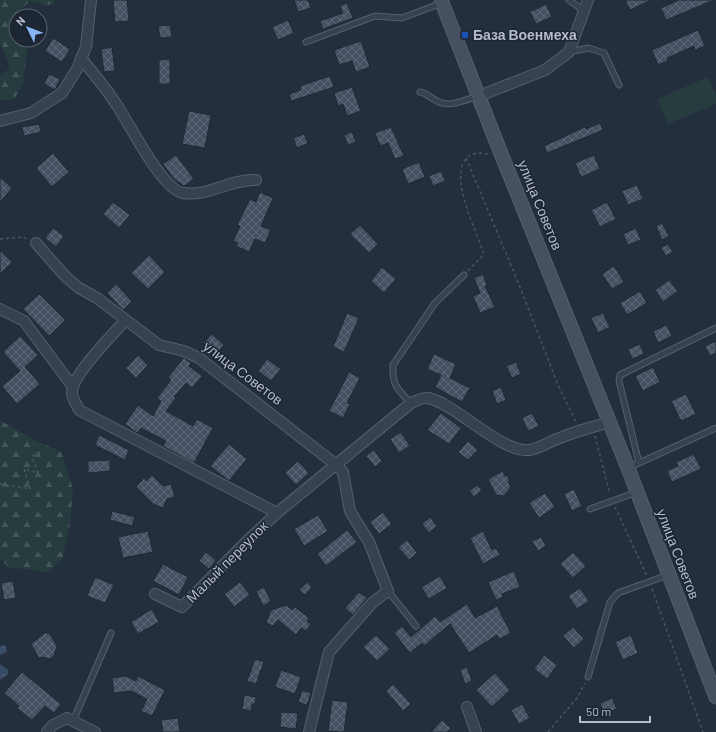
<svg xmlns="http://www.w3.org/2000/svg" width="716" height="732" font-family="Barlow,sans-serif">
<defs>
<pattern id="forest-firs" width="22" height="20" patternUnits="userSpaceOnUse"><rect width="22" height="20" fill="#263c3f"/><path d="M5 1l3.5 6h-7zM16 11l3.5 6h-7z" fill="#435659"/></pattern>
<pattern id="water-ripples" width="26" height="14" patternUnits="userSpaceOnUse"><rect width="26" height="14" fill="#394c67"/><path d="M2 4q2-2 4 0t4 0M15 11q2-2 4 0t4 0" fill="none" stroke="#53647b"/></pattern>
<pattern id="building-cross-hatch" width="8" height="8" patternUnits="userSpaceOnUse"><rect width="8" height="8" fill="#455162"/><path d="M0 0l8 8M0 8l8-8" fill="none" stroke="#5d6877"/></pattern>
</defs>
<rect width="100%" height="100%" fill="#242f3e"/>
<path fill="#263c3f" d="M708 77 716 95V104L668 124 657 99Z"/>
<path fill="url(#forest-firs)" d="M0 0H54V4L46 5 30 1 22 8 21 16H16V40H28L23 84 14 99 0 101V76L10 68 2 45H0Z
M0 420 32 439 61 452 73 489 70 524 62 560 48 572 8 567 0 558Z"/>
<path fill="url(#water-ripples)" d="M5 645 7 652 0 655V646Z
M0 664 8 670V674L0 680Z"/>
<path fill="url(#building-cross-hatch)" stroke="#1f2835" d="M113 0H127L129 21 115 22Z
M294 0H308L311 8 298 12Z
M625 0H651L630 10Z
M679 0H714L666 20 661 8Z
M347 3 353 18 323 29 320 21 343 13 340 6Z
M546 4 552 17 536 24 530 12Z
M288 20 294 33 278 40 272 27Z
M170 25 172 37 160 38 158 26Z
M698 30 705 46 695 50 694 46 667 58 668 61 658 65 652 50Z
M53 38 70 49 62 62 45 51Z
M361 41 370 67 356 72 352 61 339 65 334 50Z
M112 47 115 71 104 72 101 49Z
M170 59V84H159V60Z
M49 74 60 79 55 90 44 84Z
M330 76 334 87 291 101 289 94 301 90 300 86Z
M352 87 361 111 347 116 343 104 338 106 334 93Z
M189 111 211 115 205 148 182 144Z
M600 123 603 130 547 153 544 146 585 127 586 129Z
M39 124 41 132 24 136 22 127Z
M391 127 404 156 395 159 388 143 380 146 375 133Z
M352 132 356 142 348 145 344 135Z
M304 134 308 143 297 148 293 138Z
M53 153 69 172 52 187 36 168Z
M176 155 194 179 184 186 174 179 163 164Z
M594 155 600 169 581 177 575 163Z
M419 162 425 177 408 184 402 169Z
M441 171 445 181 433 186 429 176Z
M0 177 12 188 0 202Z
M637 185 643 199 628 205 622 191Z
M260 192 273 198 261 226 271 230 265 243 255 239 249 252 236 246 238 243 233 241 240 226 237 225 250 199 256 202Z
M113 202 130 215 119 228 103 214Z
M607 202 616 219 600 227 591 210Z
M662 223 669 236 662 240 656 226Z
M360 225 378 244 369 253 350 234Z
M53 228 64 236 56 247 45 238Z
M636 228 641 240 628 245 623 234Z
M668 244 673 252 666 256 661 248Z
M0 250 12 262 0 274Z
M149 255 165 272 148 289 131 273Z
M614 266 624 282 612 289 602 274Z
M382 267 396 279 384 293 371 281Z
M483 274 487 285 485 286 495 307 480 313 473 296 480 293 474 278Z
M669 280 678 291 663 302 655 290Z
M116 284 132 301 123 310 107 293Z
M640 291 647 303 627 315 620 303Z
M39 294 65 320 49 336 23 309Z
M347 313 359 318 344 352 333 347Z
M603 313 610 327 598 333 591 318Z
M667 325 672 336 658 343 653 331Z
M212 334 224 345 215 355 203 343Z
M20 336 38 355 25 367 40 384 17 404 2 386 20 371 3 352Z
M716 341V353L710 356 705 346Z
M640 344 644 354 632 359 628 349Z
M434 354 456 364 450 378 470 388 462 402 435 387 441 375 427 369Z
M138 355 148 365 136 378 126 368Z
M184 358 191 363 189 366 202 376 192 388 186 383 174 397 176 398 166 411 193 426 197 419 213 428 194 463 163 446 166 441 141 428 137 433 125 424 138 405 153 416 161 401 157 398 171 380 168 377Z
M267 359 281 369 271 381 258 371Z
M516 362 521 374 512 378 506 366Z
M653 367 660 382 643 391 635 376Z
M349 372 360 378 347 403 350 404 343 418 329 411Z
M501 387 506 400 497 404 492 391Z
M686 394 696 414 681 421 671 401Z
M441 413 461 428 449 444 427 430Z
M532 413 539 426 528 431 522 418Z
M401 432 410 446 399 453 390 439Z
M99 435 129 450 125 460 95 445Z
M468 441 478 450 468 460 458 452Z
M229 444 247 459 229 481 210 466Z
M374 450 382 461 375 467 366 456Z
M694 454 701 469 672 482 667 471 678 466 676 462Z
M110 460V471L88 473V461Z
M298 461 309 473 296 485 285 473Z
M503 471 505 476 507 475 510 481 508 482 511 487 504 496 496 495 488 479Z
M152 475 163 486 171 484 175 497 167 499 163 508 153 504 136 487 144 478 146 481Z
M477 485 482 490 474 497 469 491Z
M574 489 582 506 572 511 564 494Z
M545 493 555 507 539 518 529 503Z
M112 511 135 517 132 526 110 520Z
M383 512 392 524 379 534 370 522Z
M318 515 328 531 304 546 294 529Z
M430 517 437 526 429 533 422 524Z
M347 530 357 542 326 566 317 554Z
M148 531 153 552 123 558 118 537Z
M483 531 492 550 496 548 500 555 483 564 470 538Z
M541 537 546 546 538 551 532 541Z
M407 540 417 553 409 560 398 547Z
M206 552 216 560 209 569 199 561Z
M573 552 586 566 573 578 560 564Z
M163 564 188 577 179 595 153 581Z
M514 571 520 587 502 594 503 597 496 600 488 582Z
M440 576 447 588 429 599 421 587Z
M95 577 114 585 105 603 87 596Z
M13 581 16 598 4 600 1 583Z
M240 582 250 595 234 607 224 594Z
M307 582 312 587 305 595 299 590Z
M264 587 271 601 263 606 256 591Z
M580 588 589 601 577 609 568 596Z
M359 592 367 598 353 615 345 608Z
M467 604 475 618 497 606 511 633 500 639 497 635 469 653 450 624 424 646 422 643 410 653 394 633 402 626 411 637 435 616 440 622Z
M286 605 292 610 295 607 309 618 307 621 311 624 306 631 301 628 296 635 278 620 273 626 266 623 271 610Z
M152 609 159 622 138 634 131 622Z
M573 627 584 639 574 648 563 636Z
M46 632 48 634 49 633 57 646 54 656 50 659 42 657 39 658 31 644Z
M376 635 390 649 377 661 363 647Z
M631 635 638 653 623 660 615 642Z
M544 655 557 665 547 679 534 669Z
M255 659 264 662 256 684 247 681Z
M467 667 472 681 465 684 460 670Z
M281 670 301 677 295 694 275 687Z
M22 672 61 704 54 713 45 706 32 720 17 708 19 706 4 693Z
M495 673 510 690 492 707 476 690Z
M126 676 136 681 138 676 165 690 152 716 141 711 147 699 131 691 114 693 112 678Z
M393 684 411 704 403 711 386 691Z
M302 690 311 693 307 705 298 702Z
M244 695 256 697 255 704H252L251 711 242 709Z
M612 698 617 709 604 714 600 703Z
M332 700 348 702 344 732 328 731Z
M522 704 530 718 519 724 511 710Z
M281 712 298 713 296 729 280 727Z
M178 718 180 732H163L161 720Z
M442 720 451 728 447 732H431Z"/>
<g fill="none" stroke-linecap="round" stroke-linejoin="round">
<defs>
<path id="lane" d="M569 0 584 11
M306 42 375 16 402 18 442 3
M569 52 588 48 604 53 619 85
M420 92C427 93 430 98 437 101 449 108 465 100 478 96
M411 403C397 389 392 385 393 365L435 303 464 275
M639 463 619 381 620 375 716 328
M628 468 716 428
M590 509 637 492
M388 591 416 626
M588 677 610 602 618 593 668 575
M73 721 111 633"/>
<path id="street" d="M81 58C93 73 106 88 116 104 129 122 161 189 183 193 208 197 230 179 256 180
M479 96 545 70 569 52 588 0
M0 121 31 113 62 93 77 69 86 47 91 0
M36 243 65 276 79 288 97 298 159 345 184 351 199 358 335 464 343 472 350 511 369 542 388 591 373 602 329 652 309 732
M0 309 24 321 73 387
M125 321C113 334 71 376 72 393 72 398 77 405 79 410L277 513 411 403C416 401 423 397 428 398 455 403 501 453 529 450 539 449 550 441 560 438 576 431 593 427 610 422
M155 594 182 607 246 542 277 513
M467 707 476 732
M47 732 53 725 67 718 95 732"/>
<path id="secondary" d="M441 0 496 141 628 468 716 697"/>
</defs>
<use href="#lane" stroke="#565f6c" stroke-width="7"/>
<use href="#street" stroke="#565f6c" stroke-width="12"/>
<use href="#secondary" stroke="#565f6c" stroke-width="15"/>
<path stroke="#44595c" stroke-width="1.5" stroke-dasharray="3 3" stroke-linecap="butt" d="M466 158 516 277 558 385 576 422
M0 239 23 237 27 239
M468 271 484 254C477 233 449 177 466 159 471 152 481 153 489 154
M595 436 610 494
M0 484 30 489 24 469 38 473 32 456 43 451
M615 507 647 576
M652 589 703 732
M548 732 577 698 585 683"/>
<use href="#lane" stroke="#38414e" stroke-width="5"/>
<use href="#street" stroke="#38414e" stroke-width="10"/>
<use href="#secondary" stroke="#465061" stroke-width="13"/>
</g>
<rect fill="#1a4fb4" stroke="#1d2633" stroke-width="1.5" x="461" y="31" width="8" height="8" rx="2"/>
<g text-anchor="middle" stroke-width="3" stroke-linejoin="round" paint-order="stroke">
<g font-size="14" font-weight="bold" fill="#b4bcc9" stroke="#1d2633" text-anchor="start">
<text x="473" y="40">База Военмеха</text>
</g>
<g font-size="14" fill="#b4bcc9" stroke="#1d2633">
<text transform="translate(540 205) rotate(68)" y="5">улица Советов</text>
<text transform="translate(243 373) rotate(37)" y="5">улица Советов</text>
<text transform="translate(678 554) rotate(69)" y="5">улица Советов</text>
<text transform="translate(227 562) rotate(-45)" y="5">Малый переулок</text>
</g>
</g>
<g transform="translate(28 28) rotate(313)"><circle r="19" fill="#1d2633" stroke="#59626f"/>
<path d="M0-3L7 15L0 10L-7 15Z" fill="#8ab4f8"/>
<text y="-6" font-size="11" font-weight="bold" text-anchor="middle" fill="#b4bcc9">N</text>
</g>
<path d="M580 716v6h70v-6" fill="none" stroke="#b4bcc9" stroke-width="2"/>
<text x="586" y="716" font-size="12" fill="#b4bcc9" stroke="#1d2633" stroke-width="3" paint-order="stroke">50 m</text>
</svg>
